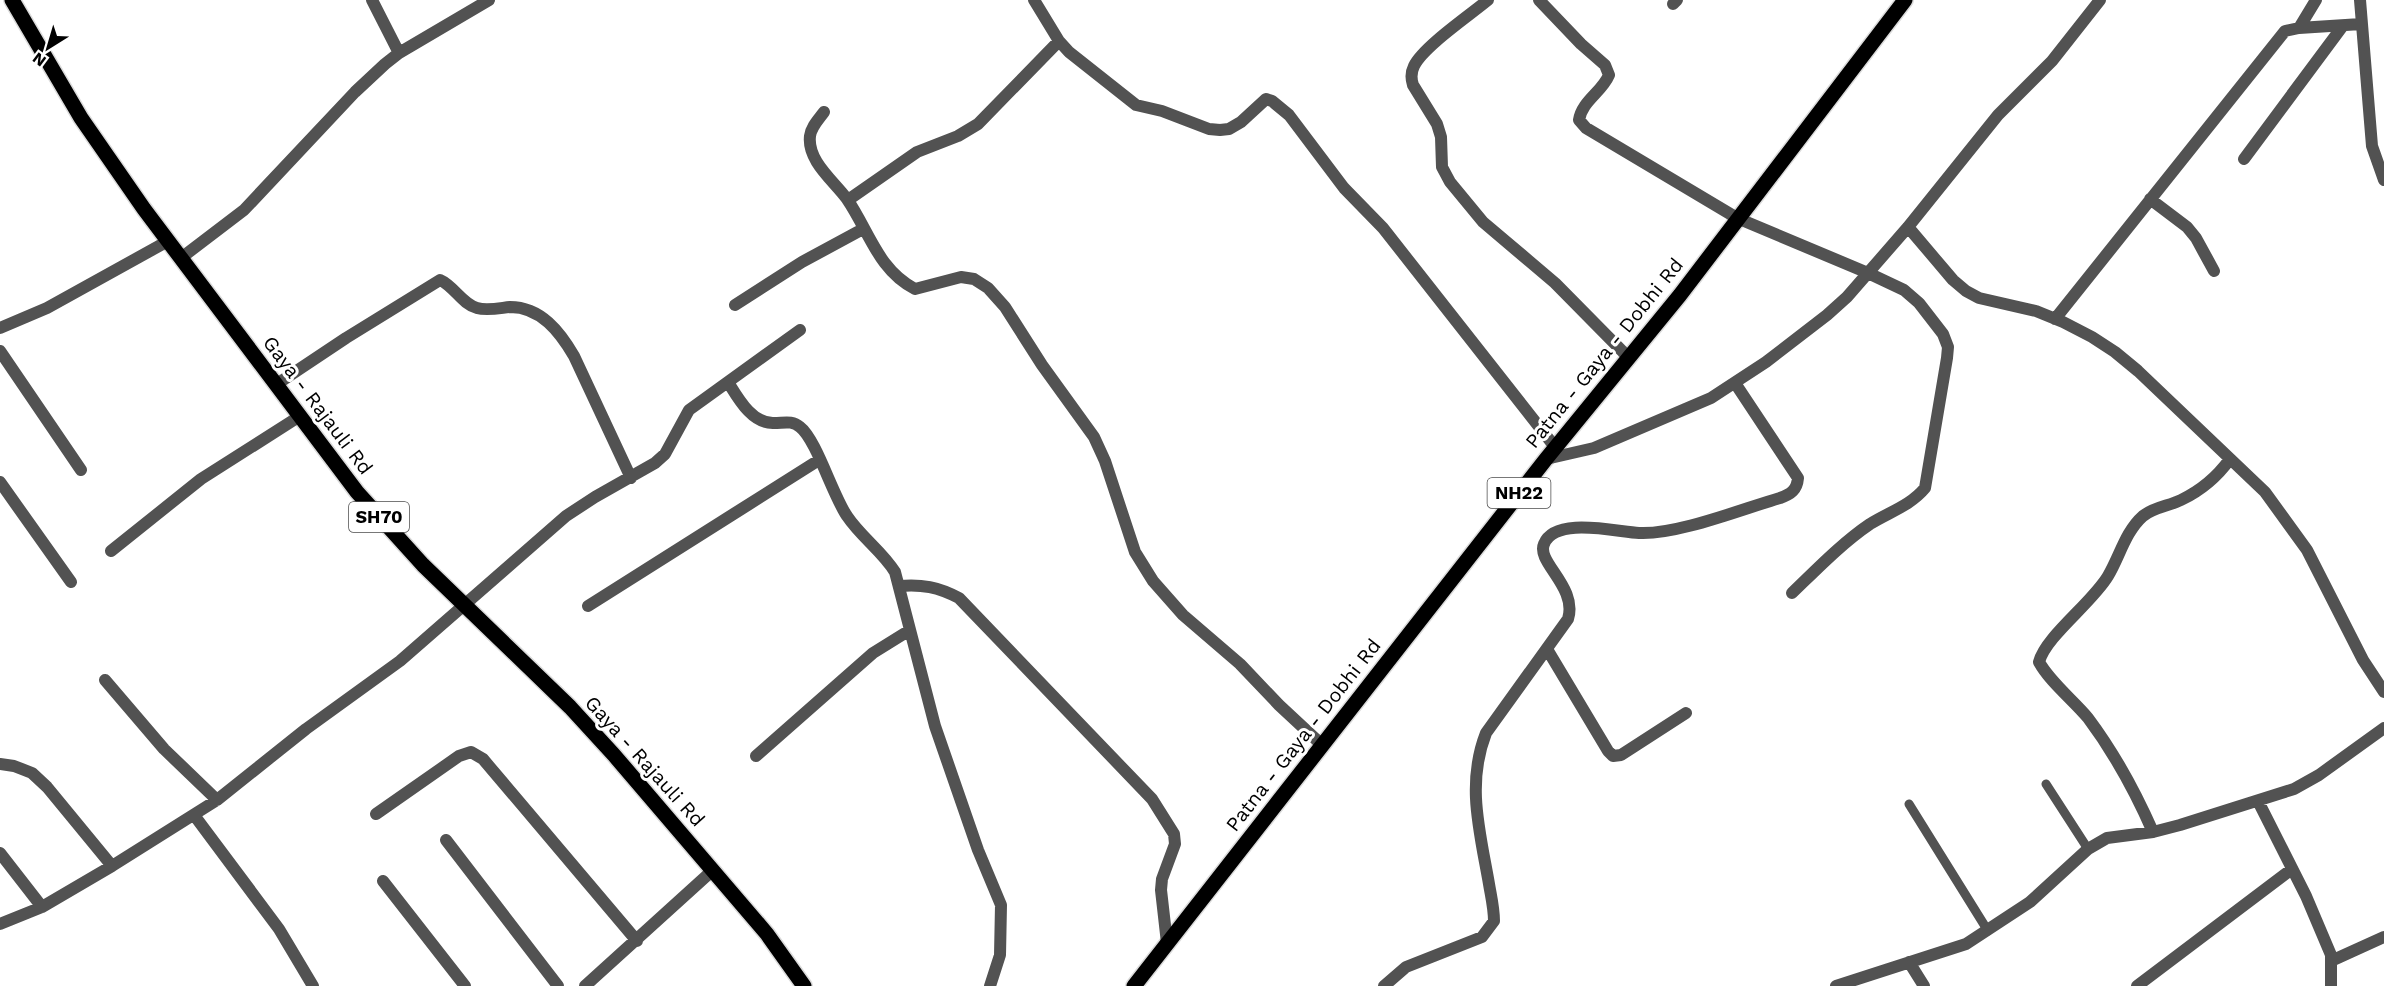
<svg xmlns="http://www.w3.org/2000/svg" width="2384" height="986" font-family="'Work Sans',sans-serif">
<rect width="100%" height="100%" fill="#fff"/>
<g fill="none" stroke-linecap="round" stroke-linejoin="round">
<defs>
<path id="primary" d="M12 0 81 118 144 209 357 492 423 565 570 707 614 755 767 934 804 986
M1134 986 1546 459 1680 295 1905 0"/>
</defs>
<use href="#primary" stroke="#dbdbdb" stroke-width="18"/>
<path stroke="#525252" stroke-width="9" d="M2046 784 2088 849
M1909 804 1988 931"/>
<path stroke="#525252" stroke-width="12" d="M372 0 399 53
M1034 0 1059 41 1069 52 1136 105 1162 111 1209 129 1220 130 1229 129 1241 122 1266 99 1272 101 1289 115 1344 188 1383 228 1555 447
M1488 0C1470 15 1423 47 1414 66 1411 72 1411 79 1413 85L1437 124 1441 137 1442 167 1450 182 1483 222 1555 283 1629 358
M1539 0 1581 44 1605 65 1609 75C1602 92 1582 101 1579 120L1586 128 1737 218 1868 273 1904 290 1919 303 1943 334 1948 347 1947 358 1925 488C1910 506 1889 512 1870 524 1842 543 1817 569 1792 593
M2360 0 2372 146 2384 180
M1673 4 1677 0
M2299 28 2316 0
M824 112C819 119 811 127 810 136 807 161 834 181 847 199 869 231 878 270 915 289L961 277 974 279 988 288 1005 307 1042 365 1094 437 1105 461 1135 552 1153 581 1183 615 1240 664 1279 705 1322 745
M2244 159 2342 27
M2150 199 2187 227 2196 238 2214 271
M848 200 917 152 958 136 978 124 1059 41
M1908 227 1953 280 1966 291 1979 298 2036 311 2063 322 2092 337 2115 352 2138 371 2265 492 2307 550 2363 660 2384 692
M181 258 244 210 355 92 385 64 399 53 489 0
M735 305 802 262 863 229
M2055 319 2285 31 2299 28 2361 24
M0 328 47 308 168 241
M0 351 81 470
M728 382C738 398 752 424 774 423 784 423 792 420 800 427 816 439 833 496 847 516 861 537 882 551 895 572L935 726 978 850 1001 905 1000 955 990 986
M277 384 346 338 440 280C454 286 462 304 477 308 487 311 500 308 510 307 541 307 560 332 574 356L631 478
M1546 459 1594 448 1711 398 1766 362 1827 315 1847 297 1908 227 1998 115 2052 61 2100 0
M0 482 71 582
M111 551 201 479 300 416
M899 586C922 584 938 587 959 598L1152 799 1174 834 1175 844 1162 879 1161 890 1167 943
M588 606 819 460
M1547 649 1608 751 1613 756 1621 755 1686 713
M105 680 164 749 217 800
M756 756 873 653 910 630
M0 764 14 766 32 773 47 787 112 866
M2258 801 2306 896 2331 955V986
M376 814 459 756 471 752 483 759 637 941
M194 815 279 929 313 986
M2153 832C2135 791 2115 754 2088 718 2073 700 2050 682 2039 662 2046 636 2092 603 2108 576 2120 556 2125 532 2143 516 2154 507 2169 506 2181 500 2202 490 2217 477 2230 459
M446 840 558 986
M0 853 42 907
M383 881 465 986
M0 924 42 907 112 866 217 800 306 729 400 661 566 516 595 497 655 463 665 454 689 410 800 330
M2331 961 2384 937
M1909 962 1924 986
M585 986 713 870
M1384 986 1406 967 1482 937 1494 921C1494 908 1491 896 1489 884 1480 832 1466 784 1486 733L1568 619C1578 587 1536 562 1544 544 1555 516 1617 532 1639 533 1677 535 1742 509 1780 498 1791 494 1797 490 1798 478L1735 383
M1836 986 1966 944 2030 902 2088 849 2107 838 2153 832 2180 825 2294 789 2319 775 2384 728
M2137 986 2292 869"/>
<use href="#primary" stroke="#000" stroke-width="15"/>
</g>
<g text-anchor="middle" stroke-width="6" stroke-linejoin="round" paint-order="stroke">
<g fill="#fff" stroke="#4c4c4c" stroke-width="1.5">
<rect x="1487.5" y="478" width="63" height="30" rx="4.5"/>
<rect x="349" y="502" width="60" height="30" rx="4.5"/>
</g>
<g font-size="18" font-weight="bold" fill="#000">
<text x="1519" y="499">NH22</text>
<text x="379" y="523">SH70</text>
</g>
<g font-size="20" fill="#000" stroke="#fff">
<text transform="translate(1604 353) rotate(-51)" y="7">Patna - Gaya - Dobhi Rd</text>
<text transform="translate(318 405) rotate(53)" y="7">Gaya - Rajauli Rd</text>
<text transform="translate(1303 735) rotate(-52)" y="7">Patna - Gaya - Dobhi Rd</text>
<text transform="translate(645 761) rotate(48)" y="7">Gaya - Rajauli Rd</text>
</g>
</g>
<g transform="translate(48 48) rotate(217)" stroke="#ffffff" stroke-width="4.5" paint-order="stroke">
<path d="M0-4.5L10 22L0 15L-10 22Z" fill="#000000"/>
<text y="-9" font-size="16" font-weight="bold" text-anchor="middle" fill="#000000">N</text>
</g>
</svg>
